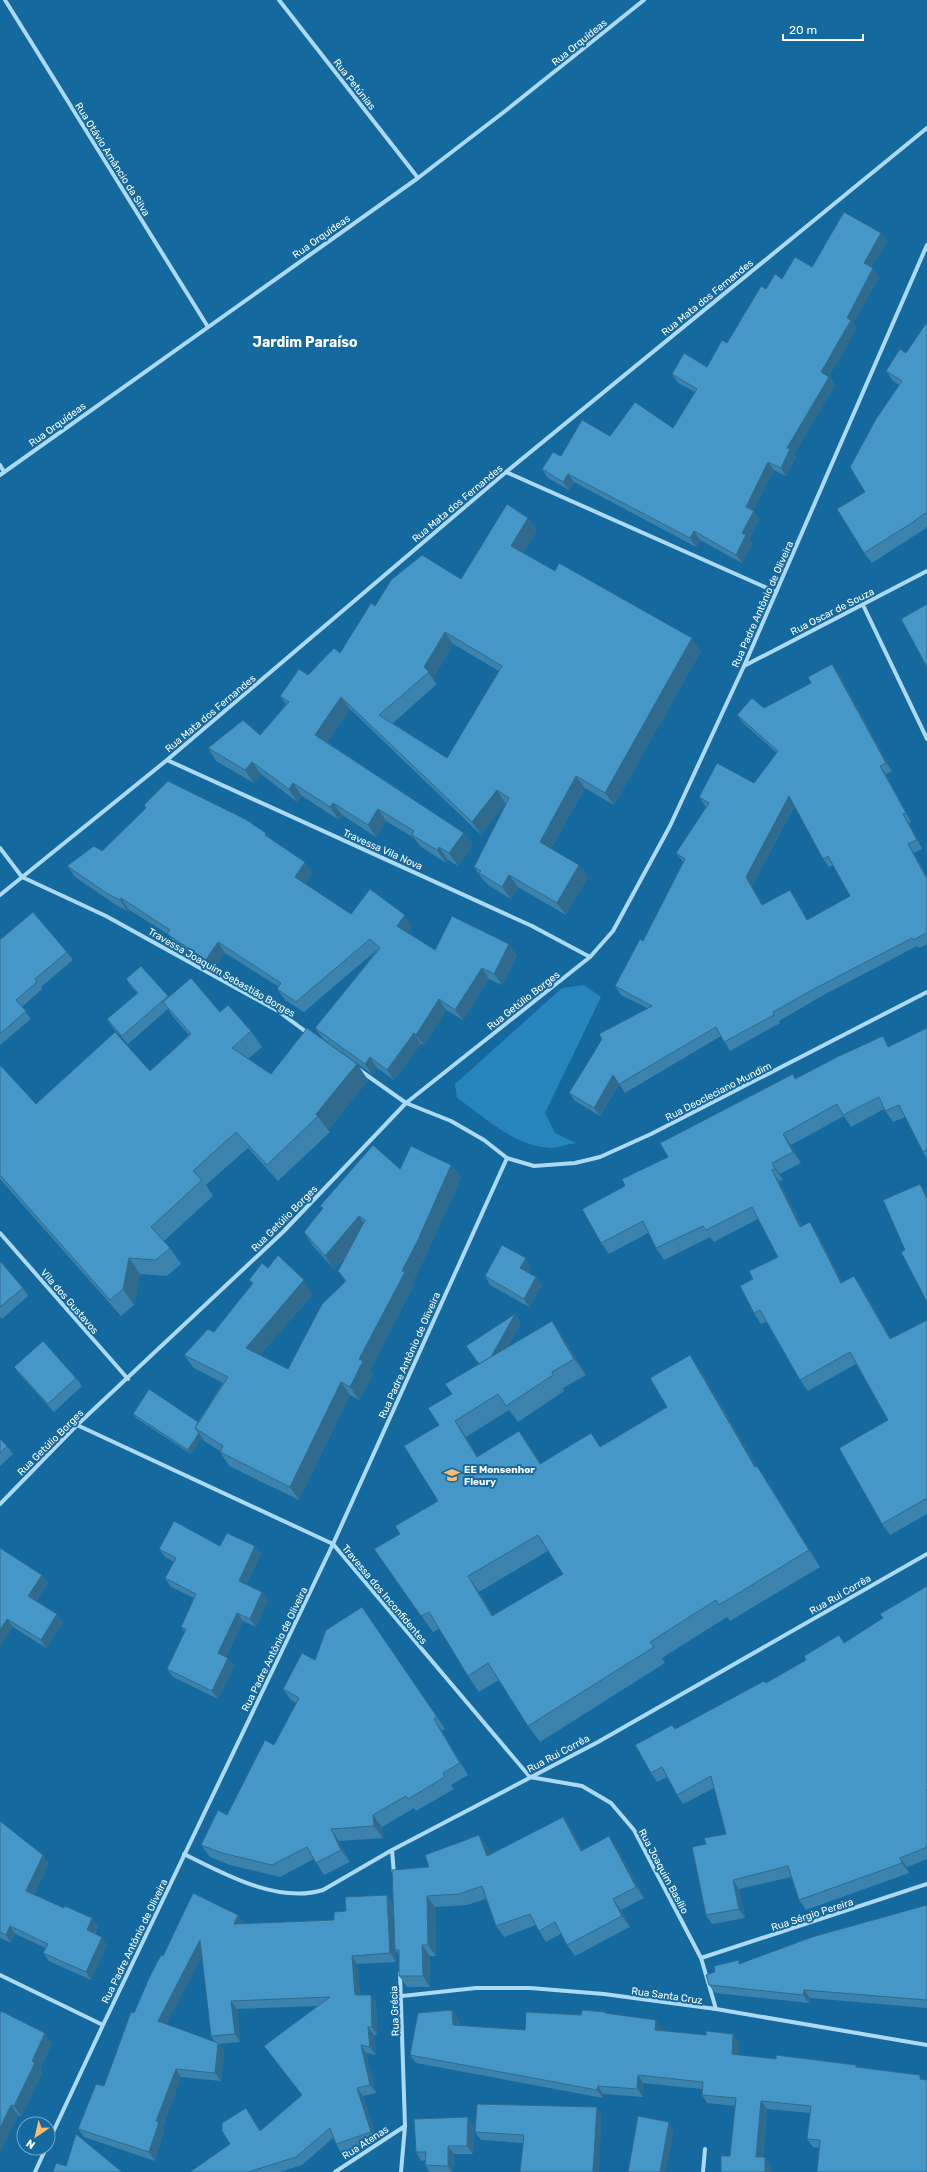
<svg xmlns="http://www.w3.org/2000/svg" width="927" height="2172" font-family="Rubik,sans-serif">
<rect width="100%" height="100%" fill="#14699f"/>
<path fill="#2785bd" d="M584 985 601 997 545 1113 555 1133 576 1143C568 1144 560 1147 552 1148 516 1148 485 1117 457 1098L455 1084 562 988Z"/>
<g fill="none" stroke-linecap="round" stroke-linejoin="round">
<path stroke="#acd9f4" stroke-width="4" d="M5 0 208 327
M279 0 418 178
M0 465 4 472
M506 472 776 592
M0 475 418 178 509 108 644 0
M863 605 927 739
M744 666 927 571
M167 760 532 926 590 957
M0 848 22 877 106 916 278 1011 309 1034
M0 895 167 760 506 472 927 128
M358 1069 406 1103 451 1121 484 1140 507 1158 534 1166 575 1163 600 1157 651 1134 927 992
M0 1233 128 1379
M77 1425 333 1544 530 1777 582 1786 611 1803 634 1830 701 1958 716 2009
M0 1504 77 1425 283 1232 406 1103 590 957 613 931 670 826 744 666 927 245
M392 1850 394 1874
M184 1854C224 1874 278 1904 323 1890L392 1850 598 1742 927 1554
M701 1958 927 1884
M400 1973 405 2126 401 2172
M0 1975 103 2025
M402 1996 476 1988H530L604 1994 716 2009 927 2045
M48 2143 103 2025 333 1544 507 1158
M35 2172 46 2148
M335 2172 405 2126
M703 2172 705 2149"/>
</g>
<path fill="#3b82ac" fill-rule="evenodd" d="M887 241 871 267 879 277 853 324 857 328 829 376 835 385 794 454 796 457 786 476 774 470 753 511 759 519 749 539 752 544 742 563 700 540 696 547 574 482 569 490 548 478 542 469 561 456 610 436 673 428 695 392 678 383 672 374 707 367 727 343 766 289 782 279 812 267Z
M927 322V527L917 534 872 563 864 553 865 492 899 385 893 381 886 371 906 353Z
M528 518 537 530 523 553 555 571 701 651 614 805 585 788 551 849 579 865 588 877 566 915 518 887 511 899 488 885 485 881 483 880 474 867 506 803H505L481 835 350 709 327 742 464 833 473 845 458 866 448 860 446 863 421 847 414 838 386 821 376 837 342 815 339 820 302 796 297 802 261 774 254 783 216 761 208 748 260 735 286 704 280 696 340 653 375 606 461 579ZM453 644 499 671 447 758 393 723 437 684 433 679Z
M838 672 892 771 886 774 911 822 909 823 922 849 914 853 927 877V944L919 948 917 946 820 997 779 1021 780 1023 730 1051 721 1036 625 1093 619 1084 600 1116 575 1101 569 1093 647 1008 621 995 615 986 643 941 683 862 676 853 706 807 705 806 699 797 754 783 777 753 743 723 737 715 764 708ZM795 805 823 859 829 867 833 865 850 896 807 920 796 899 763 905 752 886Z
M271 839 313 873 305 884 351 914 412 926 407 933 435 950 517 955 502 985 489 979 463 1020 446 1010 424 1045 421 1044 394 1080 377 1068 372 1074 323 1039 315 1028 378 949 304 1012 285 1000 277 989 279 987 225 953 213 970 175 944 169 935 128 909 127 911 116 905 75 877 67 866 102 851Z
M0 938 1 939 67 952 73 960 41 987 42 989 22 1007 31 1019 0 1045Z
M126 979 168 996 169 997 220 1012 251 1031 262 1047 248 1059 271 1074 357 1064 368 1080 328 1130 330 1132 278 1181 248 1148 206 1185 213 1196 164 1241 170 1248 181 1264 167 1276 140 1274 134 1305 121 1316 0 1179V1065L36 1104 150 1071 189 1035 174 1018 168 1009 128 1044 113 1028 107 1019 137 993 131 987Z
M927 1028V1159L923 1152 905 1117 893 1122 884 1109 851 1127 844 1116 791 1145 801 1163 780 1174 783 1180 779 1181 802 1226 817 1233 843 1283 862 1287 891 1339 927 1320V1514L890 1535 882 1524 888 1420 856 1364 808 1391 800 1380 766 1322 761 1324 754 1313 753 1279 778 1257 758 1219 714 1242 710 1237 664 1260 656 1248 648 1233 609 1254 601 1243 625 1186 668 1157 796 1078 883 1036 890 1046Z
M451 1165 461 1178 427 1253 412 1283 414 1285 370 1370 373 1375 359 1400 350 1395 299 1500 229 1466 220 1452V1451L204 1441 202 1438 191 1454 136 1418 133 1414 198 1422 223 1383 194 1368 184 1355 214 1332 252 1284 249 1280 268 1268 313 1294 260 1355 288 1369 345 1281 338 1271 348 1254 334 1269 313 1246 304 1232 322 1209 320 1206 400 1169Z
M0 1261 23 1288 28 1296 2 1319 0 1317Z
M531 1267 528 1272 536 1277 542 1285 529 1307 490 1285 485 1276Z
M515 1314 521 1323 507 1348 552 1321 563 1337 586 1375 563 1388 564 1391 518 1422 509 1410 466 1437 478 1457 531 1447 541 1464 601 1447 667 1407 701 1371 757 1466 768 1482 820 1567 730 1621 727 1617 662 1658 665 1663 540 1742 528 1726 499 1680 479 1692 468 1676 439 1629 433 1632 374 1549 400 1534 438 1501 439 1425 452 1394 479 1364ZM548 1551 563 1574 493 1615 479 1592Z
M14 1367 76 1378 82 1386 54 1412 20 1375Z
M0 1439 7 1446 13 1454 0 1466Z
M220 1546H255L261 1554 246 1585 262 1592 268 1600 256 1627 243 1621 226 1657 234 1666 218 1699 173 1677 167 1669 185 1632 181 1627 194 1598 171 1587 165 1578 174 1562 165 1557 159 1549Z
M0 1548 42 1575 48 1583 36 1601 63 1622 46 1648 13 1627 0 1647Z
M927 1586V1859L907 1867 909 1873 806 1910 799 1900 791 1877 739 1889 745 1918 712 1924 706 1915V1844L726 1834 714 1788 683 1804 677 1795 667 1777 657 1782 651 1773 675 1729 766 1683 806 1660 839 1635 845 1643 883 1618Z
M362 1607 445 1729 442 1731 468 1775 451 1785 454 1789 416 1811 414 1808 382 1827 383 1838 339 1841 350 1862 324 1875 314 1859 280 1877 230 1865 210 1857 201 1845 227 1815 274 1745 296 1703 291 1700 283 1689 315 1660Z
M563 1817 571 1828 582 1850 617 1847 644 1898 621 1910 630 1927 575 1956 567 1945 561 1934 546 1942 539 1931 536 1925 504 1937 496 1926 486 1899 467 1905 435 1907 436 1956H430V1987H407L399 1976V1955L395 1950 429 1867 487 1846 490 1855Z
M0 1821 49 1863 34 1895 64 1908 92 1918 98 1926 95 1934 107 1945 91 1980 49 1961 43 1953 46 1948 15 1934 11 1943 0 1938Z
M387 1895 392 1903 396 1962 357 1964 360 1995H371L376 2003 377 2035H374L376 2055 366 2053 376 2093 363 2096 377 2140 341 2153 336 2144 333 2138 302 2165 280 2172H190L230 2144 246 2108 261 2131 302 2095 264 2046 318 2006 237 2009 240 2042 219 2044 224 2051 221 2081 181 2077 163 2127 164 2130 155 2161 84 2137 78 2129 104 2086 134 2013 163 1956 244 1923 243 1924 334 1920 346 1911ZM202 1955 211 2036 215 2042 166 2024Z
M927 1905V2008L810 1998 809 2003 715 1993 709 1985 715 1972 741 1963Z
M0 2013 52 2043 40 2069 42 2073 21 2116 18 2115 0 2153Z
M607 2014 662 2028 661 2030 739 2042 738 2055 776 2059 856 2065 858 2068 819 2148 813 2147 807 2139 810 2113 767 2109 763 2157H765L771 2165 730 2156 735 2106 707 2103 702 2095V2089L643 2083V2097L603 2094V2098L416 2063 410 2055 458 2018 459 2025 525 2030 581 2015Z
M602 2115 523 2143 481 2140 475 2132Z
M474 2126 473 2154H454L453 2172H430L425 2165V2160L421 2161 416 2152Z"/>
<path fill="#306a8c" d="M881 233 887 241 869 271 864 263Z
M873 268 879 277 853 324 857 328 827 380 821 372 847 318Z
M829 377 835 385 794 454 796 457 786 476 781 468 787 448Z
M768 462 774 470 751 515 746 507Z
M568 474 574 482 569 490 563 482Z
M754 511 759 519 749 539 752 544 742 563 736 555 742 533Z
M528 518 537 530 520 558 511 546Z
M694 531 700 540 696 547 690 538Z
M445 632 453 644 433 679 424 667Z
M692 638 701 651 614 805 605 793Z
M832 664 838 672 892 771 886 763Z
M341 697 350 709 323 747 315 735Z
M252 762 261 774 254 783 245 770Z
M880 766 886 774 911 822 906 813Z
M576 776 585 788 548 854 540 842Z
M293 783 302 796 297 802 289 789Z
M497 790 505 803 481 835 472 822Z
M789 796 795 804 752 886 768 914 762 905 746 877Z
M333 803 342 815 339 820 330 807Z
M378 809 386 821 376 837 368 825Z
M903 814 909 823 922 849 917 840Z
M266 833 274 843 265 835Z
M464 833 473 845 458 866 449 853Z
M908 844 914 853 927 877V879Z
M439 847 448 860 446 863 437 850Z
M305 862 313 873 303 888 295 877Z
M579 865 588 877 566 915 557 903Z
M509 875 518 887 511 899 502 887Z
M790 890 796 899 812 928 807 920Z
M121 898 128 909 127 911 120 900Z
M405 915 412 926 404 937 397 926Z
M218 942 225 953 213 970 206 960Z
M509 944 517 955 502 985 494 974Z
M482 968 489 979 463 1020 455 1010Z
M439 999 446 1010 424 1045 416 1035Z
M414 1033 421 1044 394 1080 387 1070Z
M883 1036 891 1047H888Z
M370 1057 377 1068 372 1074 365 1064Z
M357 1064 368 1080 328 1130 316 1114Z
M613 1075 619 1083 600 1116 594 1108Z
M783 1134 791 1145 801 1163 793 1152Z
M772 1163 780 1174 783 1180 775 1169Z
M451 1165 461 1178 427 1253 412 1283 414 1285 370 1370 373 1375 359 1400 350 1387 359 1359 402 1271Z
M772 1170 779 1181 808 1238 800 1227Z
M920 1184 927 1193V1199Z
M359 1216 368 1230 334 1269 325 1256Z
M810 1222 817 1233 849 1295 841 1283Z
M129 1258 140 1274 134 1305 123 1289Z
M526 1258 531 1267 526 1276 520 1268Z
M854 1276 862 1287 897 1350 890 1339Z
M536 1277 542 1285 529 1307 524 1299Z
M304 1280 313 1294 255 1361 246 1348Z
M515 1314 521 1323 489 1379 483 1371Z
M552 1321 563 1337 586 1375 574 1359Z
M690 1355 701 1371 767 1483 755 1467Z
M341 1382 350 1395 299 1500 290 1487Z
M455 1421 466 1437 488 1473 477 1457Z
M519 1431 531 1447 551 1480 540 1464Z
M199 1433 202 1438 191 1454 188 1450Z
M757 1466 768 1482 820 1567 809 1550Z
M255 1546 261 1554 244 1589 239 1581Z
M42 1575 48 1583 34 1604 28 1596Z
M468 1576 479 1592 503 1632 492 1616Z
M262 1592 268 1600 256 1627 250 1619Z
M237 1613 243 1621 224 1661 218 1653Z
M57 1614 63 1622 46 1648 41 1640Z
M7 1619 13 1627 0 1647V1630Z
M228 1658 234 1666 218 1699 212 1691Z
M434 1719 442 1731 468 1775 460 1763Z
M373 1815 382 1827 383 1838 374 1826Z
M563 1817 571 1828 588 1862 581 1851Z
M331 1829 339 1841 350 1862 341 1850Z
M479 1835 487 1846 494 1867 487 1856Z
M609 1836 617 1847 644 1898 636 1887Z
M43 1855 49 1863 32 1899 26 1891Z
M900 1858 907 1867 909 1873 902 1863Z
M733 1880 739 1889 745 1918 739 1909Z
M387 1895 392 1903 396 1962 390 1953Z
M427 1896 435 1907 436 1956 428 1945Z
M613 1899 621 1910 630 1927 622 1916Z
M238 1915 244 1923 239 1932 234 1924Z
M92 1918 98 1926 92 1938 87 1930Z
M10 1926 15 1934 11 1943 6 1935Z
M102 1937 107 1945 91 1980 86 1972Z
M200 1940 206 1948 164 2029 158 2021Z
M422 1945 430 1956V1987L423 1976Z
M352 1956 357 1964 361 2004 355 1995Z
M804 1990 810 1998 809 2003 803 1995Z
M371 1995 376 2003 377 2035 372 2027Z
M231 2001 237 2009 240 2042 235 2034Z
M452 2010 458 2018 459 2033 453 2025Z
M656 2020 662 2028 660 2038 655 2030Z
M368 2027 374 2035 376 2055 370 2047Z
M45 2033 52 2043 40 2069 42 2073 21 2116 14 2106 32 2061Z
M733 2034 739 2042 738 2063 732 2054Z
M218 2043 224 2051 221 2081 215 2073Z
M361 2045 366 2053 376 2093 370 2085Z
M176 2069 181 2077 163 2127 164 2130 155 2161 149 2152 156 2121Z
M638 2075 643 2083V2097L637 2089Z
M598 2086 603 2094V2098L597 2090Z
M357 2088 363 2096 377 2140 371 2132Z
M761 2101 767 2109 762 2165 756 2157Z
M11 2105 18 2115 0 2153V2128Z
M597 2107 602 2115 599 2172H593Z
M246 2108 252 2116 266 2139 260 2131Z
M468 2117 474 2126 473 2154 467 2146Z
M669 2122 674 2130 666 2172H660Z
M448 2146 454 2154 453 2172H452L448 2166Z
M765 2157 771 2165V2172H765Z"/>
<path fill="#4597c8" stroke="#306a8c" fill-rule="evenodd" d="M844 212 881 233 864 263 873 268 847 318 851 320 821 372 829 377 787 448 790 449 781 468 768 462 746 507 754 511 742 533 746 535 736 555 694 531 690 538 568 474 563 482 542 469 553 452 561 456 582 420 610 436 635 402 673 428 697 389 672 374 684 353 707 367 722 340 727 343 761 286 766 289 775 274 782 279 795 257 812 267Z
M927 322V512L910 524 864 553 837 509 865 492 850 467 876 419 902 381 886 371 900 349 906 353Z
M507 504 528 518 511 546 555 571 559 563 692 638 605 793 576 776 540 842 579 865 557 903 509 875 502 887 479 873 481 871 474 867 509 798 497 790 472 822 341 697 315 735 464 833 449 853 439 847 437 850 412 835 414 831 378 809 368 825 333 803 330 807 293 783 289 789 252 762 245 770 208 748 243 720 260 735 289 702 280 696 299 669 308 675 334 648 340 653 371 603 375 606 391 580 422 555 461 579ZM445 632 502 666 447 758 379 715 429 672 424 667Z
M927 604V667L901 619Z
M832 664 886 763 880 766 906 813 903 814 917 840 908 844 927 879V933L913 940 912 938 814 989 773 1012 774 1015 724 1042 716 1027 619 1084 613 1075 594 1108 569 1093 602 1039 599 1034 652 1006 615 986 640 939 643 941 685 859 676 853 709 803 699 797 717 763 754 783 778 751 737 715 752 698 764 708 811 683 808 677ZM789 796 823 859 828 856 850 896 807 920 790 890 762 905 746 877Z
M168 781 245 819 266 833 265 835 305 862 295 877 351 914 370 889 405 915 397 926 435 950 452 916 509 944 494 974 482 968 455 1010 439 999 416 1035 414 1033 387 1070 370 1057 365 1064 315 1028 380 948 370 939 296 1002 277 989 281 983 218 942 206 960 167 934 170 930 121 898 120 900 108 894 67 866 94 846 102 851 146 808 144 805Z
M33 912 67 952 35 979 37 982 16 1000 26 1011 0 1034V938L1 939Z
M141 966 168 996 122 1036 107 1019 138 993 126 979Z
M191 978 220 1012 228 1005 251 1031 232 1048 271 1074 307 1028 357 1064 316 1114 318 1116 267 1165 236 1132 193 1171 202 1180 151 1227 170 1248 156 1260 129 1258 123 1289 110 1300 0 1175V1065L36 1104 115 1032 150 1071 191 1034 163 1002Z
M927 1028V1150L923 1152 899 1105 885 1111 879 1097 843 1115 837 1104 783 1134 793 1152 772 1163 775 1169 772 1170 800 1227 810 1222 841 1283 854 1276 890 1339 927 1320V1498L882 1524 839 1448 888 1420 850 1352 800 1380 760 1310 754 1313 740 1286 753 1279 749 1271 778 1257 752 1207 706 1230 703 1226 656 1248 643 1221 601 1243 582 1209 625 1186 622 1179 668 1157 660 1143 793 1074 795 1079 839 1056 883 1036 888 1047Z
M373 1145 400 1169 411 1146 451 1165 418 1240 402 1271 405 1272 359 1359 363 1361 350 1387 341 1382 290 1487 220 1452 223 1446 195 1428 228 1377 184 1355 208 1329 214 1332 253 1283 249 1280 262 1263 268 1268 278 1255 304 1280 246 1348 288 1369 322 1304 346 1281 338 1271 365 1220 359 1216 325 1256 304 1232 323 1208 320 1206Z
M920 1184 927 1199V1302L901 1252 905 1250 883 1200Z
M502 1245 526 1258 520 1268 536 1277 524 1299 485 1276Z
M0 1261 23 1288 0 1307Z
M515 1314 491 1357 479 1364 466 1346Z
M552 1321 574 1359 552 1372 553 1375 506 1406 498 1394 455 1421 477 1457 519 1431 540 1464 591 1433 600 1447 667 1407 650 1378 690 1355 755 1467 757 1466 809 1550 719 1605 716 1600 650 1642 654 1647 528 1726 488 1663 468 1676 429 1612 421 1616 374 1549 400 1534 395 1526 438 1501 404 1446 439 1425 428 1408 452 1394 445 1384ZM538 1535 563 1574 492 1616 468 1576Z
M43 1341 76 1378 48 1404 14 1367Z
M149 1389 198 1422 195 1428 199 1433 188 1450 133 1414Z
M0 1439 7 1446 0 1453Z
M174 1521 220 1546 227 1533 255 1546 239 1581 262 1592 250 1619 237 1613 218 1653 228 1658 212 1691 167 1669 186 1629 181 1627 196 1594 165 1578 176 1558 159 1549Z
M0 1548 42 1575 28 1596 57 1614 41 1640 7 1619 0 1630Z
M927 1586V1790H926L927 1791V1847L900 1858 902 1863 799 1900 788 1866 733 1880 739 1909 706 1915 692 1847 706 1844 704 1838 726 1834 711 1776 677 1795 662 1767 651 1773 635 1745 672 1725 675 1729 764 1681 766 1683 806 1660 804 1656 839 1635 844 1643 883 1618 880 1614Z
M362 1607 437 1717 434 1719 460 1763 443 1773 445 1777 408 1799 406 1796 373 1815 374 1826 331 1829 341 1850 316 1863 307 1847 272 1865 222 1853 201 1845 218 1810 227 1815 265 1740 274 1745 299 1698 283 1689 302 1653 315 1660 326 1630Z
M563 1817 581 1851 609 1836 636 1887 613 1899 622 1916 567 1945 555 1922 539 1931 530 1914 496 1926 482 1886 459 1894 427 1896 428 1945H422L423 1976H399V1950H395L392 1870 429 1867 425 1855 479 1835 487 1856Z
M0 1821 43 1855 26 1891 64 1908 65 1906 92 1918 87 1930 102 1937 86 1972 43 1953 48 1944 10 1926 6 1935 0 1932Z
M193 1893 238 1915 234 1924 334 1920V1912L346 1911 345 1897 387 1895 390 1953 352 1956 355 1995H371L372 2027H368L370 2047 361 2045 370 2085 357 2088 371 2132 336 2144 330 2128 296 2157 248 2172H190L230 2144 222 2131V2123L246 2108 260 2131 302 2095 264 2046 330 1997 231 2001 235 2034 211 2036 200 1940 158 2021 218 2043 215 2073 176 2069 156 2121 159 2122 149 2152 78 2129 96 2084 104 2086 131 2012 134 2013 150 1976 161 1955 163 1956Z
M927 1905V2000L804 1990 803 1995 709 1985 706 1975 715 1972 714 1966 739 1960V1964L812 1937Z
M452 2010 453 2025 525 2030 526 2012 581 2015 582 2010 605 2012V2013L656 2020 655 2030 706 2035V2031L733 2034 732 2054 776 2059V2055L856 2065V2067L920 2075V2079L927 2080V2172H817L820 2140 807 2139 811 2106 761 2101 756 2157H765V2172H721V2156H730L736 2098 702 2095 703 2082 638 2075 637 2089 598 2086 597 2090 410 2055 418 2013Z
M1 2011 45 2033 32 2061 35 2063 14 2106 11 2105 0 2128V2013Z
M477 2104 597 2107 593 2172H520L524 2135 475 2132Z
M638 2116 669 2122 660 2172H628Z
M468 2117 467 2146H448V2166L425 2165 426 2152H416L414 2119Z
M76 2134 122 2172H53L56 2163 66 2166Z"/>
<defs>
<symbol id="school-bare" viewBox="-9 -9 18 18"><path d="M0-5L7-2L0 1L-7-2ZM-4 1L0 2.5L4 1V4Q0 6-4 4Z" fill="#ffbc6f" stroke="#14699f" stroke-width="2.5" paint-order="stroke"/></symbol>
</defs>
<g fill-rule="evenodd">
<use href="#school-bare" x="441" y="1464" width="22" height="22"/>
</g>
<g text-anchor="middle" stroke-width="4" stroke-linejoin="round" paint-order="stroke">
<g font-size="10" fill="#fff" stroke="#14699f">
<text transform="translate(579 42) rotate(-39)" y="4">Rua Orquídeas</text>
<text transform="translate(355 84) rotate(52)" y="4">Rua Petúnias</text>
<text transform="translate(113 159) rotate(58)" y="4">Rua Otávio Amâncio da Silva</text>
<text transform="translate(321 236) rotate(-35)" y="4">Rua Orquídeas</text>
<text transform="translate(707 297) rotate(-39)" y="4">Rua Mata dos Fernandes</text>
<text transform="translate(57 424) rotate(-36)" y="4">Rua Orquídeas</text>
<text transform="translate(457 503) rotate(-40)" y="4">Rua Mata dos Fernandes</text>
<text transform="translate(762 604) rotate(-66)" y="4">Rua Padre Antônio de Oliveira</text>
<text transform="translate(832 611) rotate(-27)" y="4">Rua Oscar de Souza</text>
<text transform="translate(210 713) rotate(-40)" y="4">Rua Mata dos Fernandes</text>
<text transform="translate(383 849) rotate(24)" y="4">Travessa Vila Nova</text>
<text transform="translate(222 972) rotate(30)" y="4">Travessa Joaquim Sebastião Borges</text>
<text transform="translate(523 1000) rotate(-38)" y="4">Rua Getúlio Borges</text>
<text transform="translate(718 1091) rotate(-27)" y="4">Rua Deocleciano Mundim</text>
<text transform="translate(284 1218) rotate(-45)" y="4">Rua Getúlio Borges</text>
<text transform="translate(70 1301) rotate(49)" y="4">Vila dos Gustavos</text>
<text transform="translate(409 1355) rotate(-66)" y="4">Rua Padre Antônio de Oliveira</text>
<text transform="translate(50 1442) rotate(-45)" y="4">Rua Getúlio Borges</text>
<text transform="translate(385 1594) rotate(50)" y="4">Travessa dos Inconfidentes</text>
<text transform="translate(840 1594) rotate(-30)" y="4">Rua Rui Corrêa</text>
<text transform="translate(274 1649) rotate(-64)" y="4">Rua Padre Antônio de Oliveira</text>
<text transform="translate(558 1753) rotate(-28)" y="4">Rua Rui Corrêa</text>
<text transform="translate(664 1871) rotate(62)" y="4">Rua Joaquim Basílio</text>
<text transform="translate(812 1914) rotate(-18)" y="4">Rua Sérgio Pereira</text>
<text transform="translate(134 1941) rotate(-64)" y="4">Rua Padre Antônio de Oliveira</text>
<text transform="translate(667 1995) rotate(8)" y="4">Rua Santa Cruz</text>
<text transform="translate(394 2011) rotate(-92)" y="4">Rua Grécia</text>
<text transform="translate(365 2142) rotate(-33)" y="4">Rua Atenas</text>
</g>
<g font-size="10" font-weight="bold" fill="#fff" stroke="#14699f" text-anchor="start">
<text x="464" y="1473">EE Monsenhor<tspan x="464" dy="12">Fleury</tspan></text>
</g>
<g font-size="14" font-weight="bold" fill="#fff" stroke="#14699f">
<text x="305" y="347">Jardim Paraíso</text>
</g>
</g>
<g transform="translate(36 2136) rotate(214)"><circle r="19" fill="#14699f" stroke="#72a5c5"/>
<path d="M0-3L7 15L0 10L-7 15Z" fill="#ffbc6f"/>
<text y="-6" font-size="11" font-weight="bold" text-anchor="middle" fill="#ffffff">N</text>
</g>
<path d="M783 34v6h80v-6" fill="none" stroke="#ffffff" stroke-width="2"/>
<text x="789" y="34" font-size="12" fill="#ffffff" stroke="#14699f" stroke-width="3" paint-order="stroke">20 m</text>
</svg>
